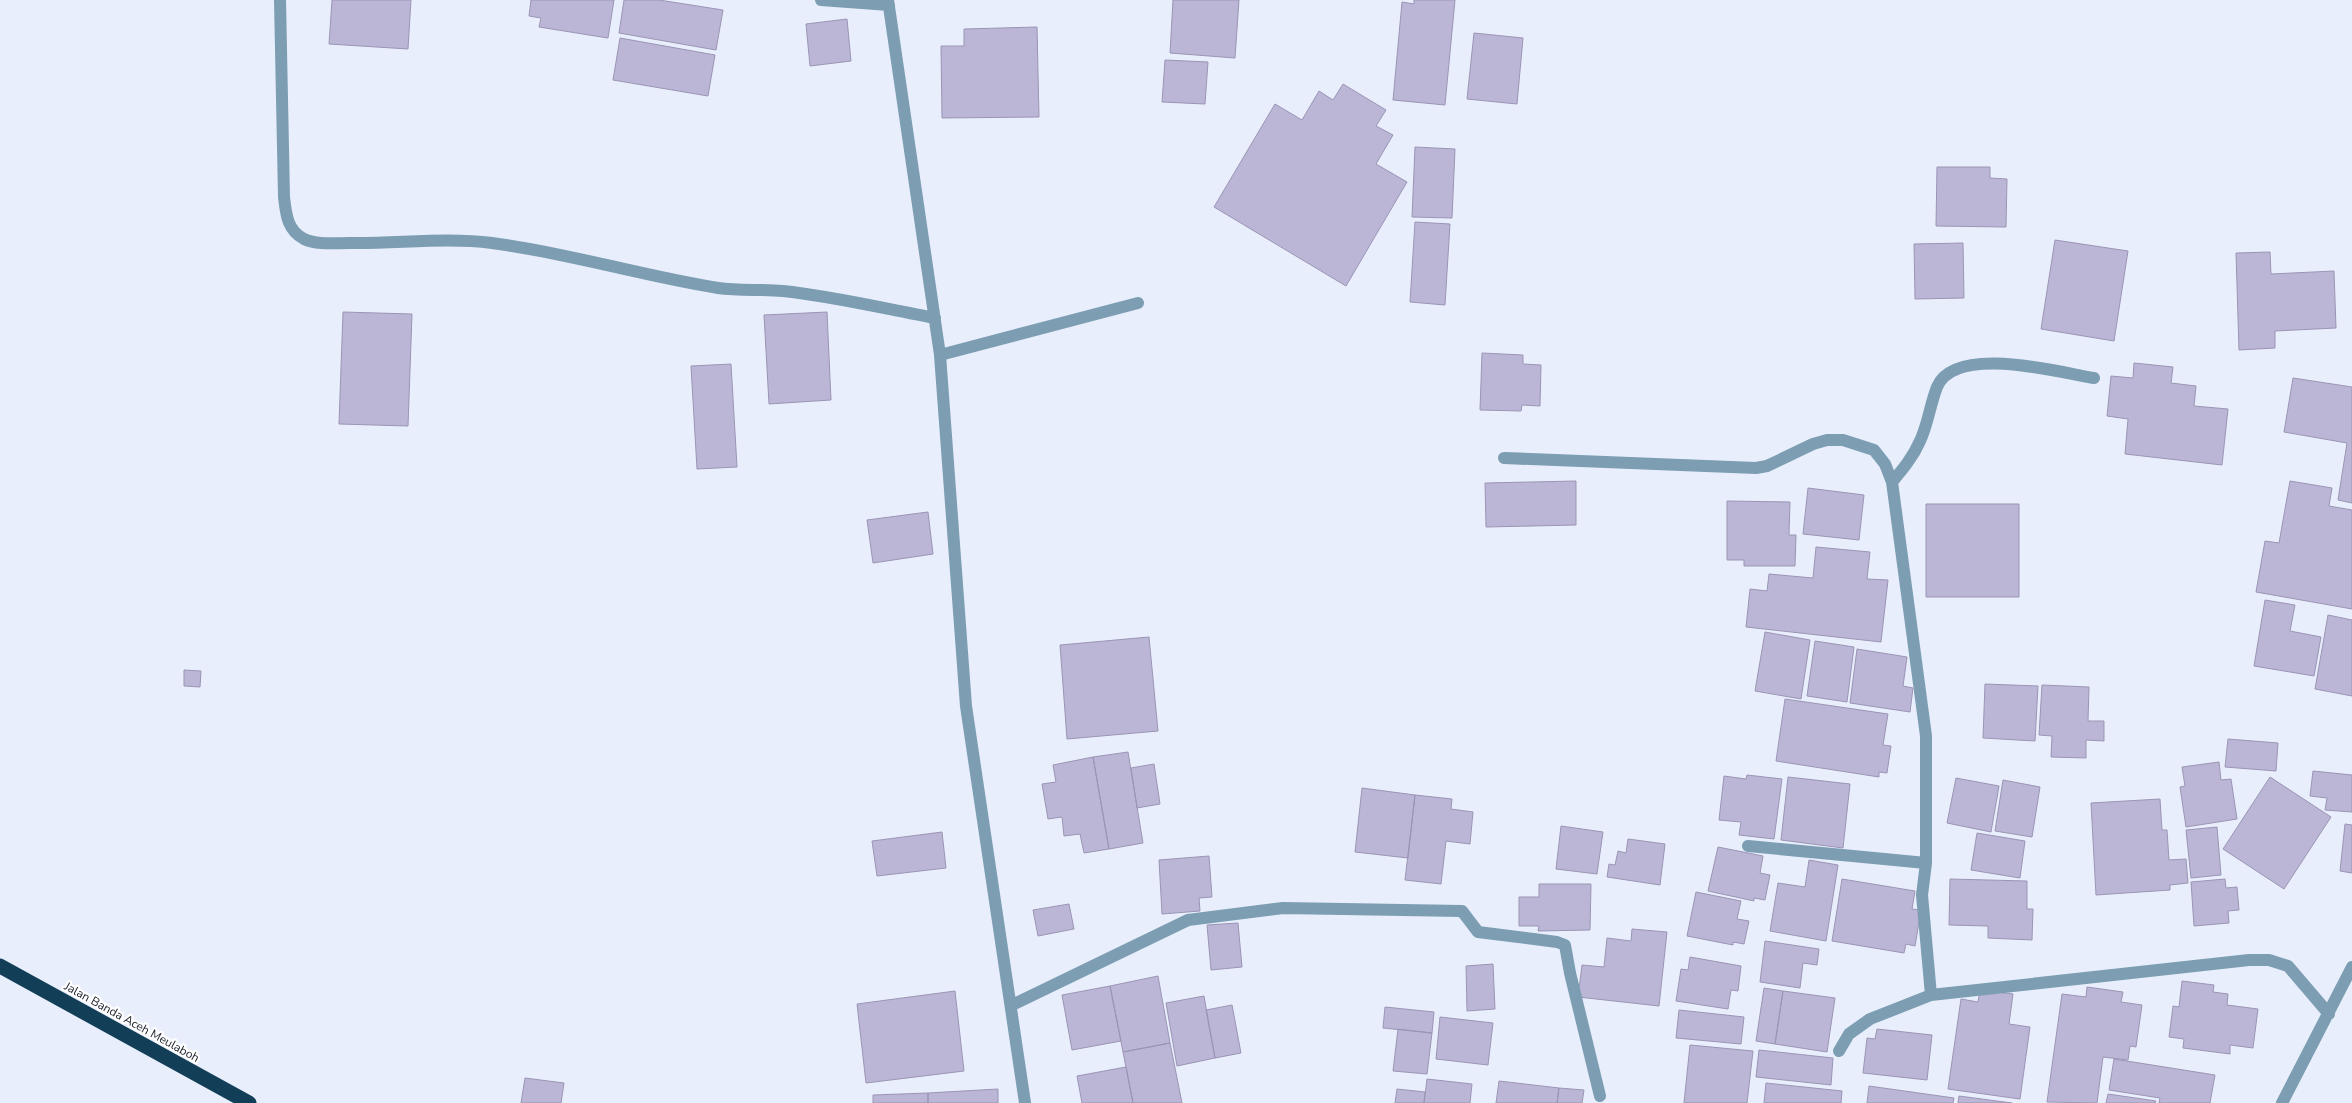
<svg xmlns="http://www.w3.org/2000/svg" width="2352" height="1103" font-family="'Nunito Sans',sans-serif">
<rect width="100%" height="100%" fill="#e8eefb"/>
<path fill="#bbb5d6" stroke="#9b95b5" d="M332 0H411L408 49 329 44Z
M531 0H614L608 38 539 27 541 18 529 16Z
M624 0H659L723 10 716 50 619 33Z
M1173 0H1239L1235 58 1170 53Z
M1414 0H1455L1445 105 1393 100 1402 2 1414 4Z
M847 19 851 61 810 66 806 24Z
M1037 27 1039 117 942 118 941 46H964V29Z
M1474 33 1523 38 1517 104 1467 99Z
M620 38 715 55 708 96 613 80Z
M1165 60 1208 62 1205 104 1162 102Z
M1343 84 1386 110 1376 126 1393 135 1376 164 1407 182 1346 286 1214 207 1275 104 1302 120 1319 91 1333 100Z
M1415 147 1455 149 1452 218 1412 217Z
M1937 167H1990V178L2007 179 2006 227 1936 226Z
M1415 222 1450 224 1445 305 1410 302Z
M2055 240 2128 251 2114 341 2041 329Z
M1963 243 1964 298 1915 299 1914 244Z
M2270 252 2271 274 2334 271 2336 328 2275 331V348L2239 350 2236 253Z
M343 312 412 314 408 426 339 424Z
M827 312 831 400 769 404 764 315Z
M1482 353 1523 355V364L1541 365 1540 406 1522 405 1521 411 1480 410Z
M2134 363 2173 367 2171 383 2196 386 2194 406 2228 409 2222 465 2125 454 2128 419 2107 416 2111 376 2133 378Z
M731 364 737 467 697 469 691 366Z
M2293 378 2352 387V503L2338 500 2347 443 2284 432Z
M1576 481V525L1486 527 1485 483Z
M2290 481 2332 488 2329 506 2352 510V609L2256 592 2265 541 2279 543Z
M1808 488 1864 495 1859 540 1803 534Z
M1727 501 1790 502 1789 535H1796L1795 566H1744V560H1727Z
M1926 504H2019V597H1926Z
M928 512 933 554 873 563 867 520Z
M1816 547 1870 552 1867 579 1888 580 1881 642 1746 627 1750 589 1767 591 1769 574 1813 578Z
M2265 600 2295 605 2290 631 2321 637 2314 676 2254 666Z
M2328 615 2352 620V696L2315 689Z
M1765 632 1810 640 1801 699 1755 691Z
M1149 637 1158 731 1067 739 1060 645Z
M1815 641 1854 647 1847 702 1807 696Z
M1857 649 1907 657 1903 686 1913 688 1910 712 1850 703Z
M184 670 201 671 200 687 184 686Z
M1985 684 2038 686 2035 741 1983 738Z
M2042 685 2089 687 2088 721H2104V741L2086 740V758L2051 757 2052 736 2039 735Z
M1785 699 1888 714 1883 745 1891 746 1887 773 1879 772V777L1776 761Z
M2228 739 2278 743 2276 771 2225 767Z
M1128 752 1143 843 1109 849 1093 757Z
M1093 757 1109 849 1084 853 1080 834 1064 836 1062 817 1048 819 1042 784 1056 782 1053 765Z
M2219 762 2221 780 2231 779 2237 819 2186 827 2180 787 2185 786 2182 767Z
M1154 764 1160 804 1137 808 1131 768Z
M2313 771 2352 775V812L2325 810 2327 798 2310 796Z
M1747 775 1782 779 1774 839 1739 835 1741 822 1719 820 1724 776 1746 779Z
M1788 777 1850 784 1843 848 1781 840Z
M2270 777 2331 817 2284 889 2223 849Z
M1956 778 1999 786 1991 832 1947 823Z
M2003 780 2040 787 2032 837 1995 831Z
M1362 788 1415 795 1408 858 1355 852Z
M1415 795 1452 799 1451 809 1473 812 1470 844 1446 841 1441 884 1405 880Z
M2160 799 2162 830H2167L2169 860 2186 859 2188 883 2170 885V890L2096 895 2091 803Z
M2345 824 2352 825V873L2340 871Z
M1561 826 1603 832 1597 874 1556 869Z
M2217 827 2221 875 2191 878 2186 830Z
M942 832 946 868 877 876 872 841Z
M1977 833 2025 841 2020 878 1971 870Z
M1628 839 1665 844 1660 885 1607 877 1609 864 1615 865 1618 851 1626 853Z
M1718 847 1763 856 1760 873 1770 875 1765 900 1754 898V901L1708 891Z
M1209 856 1212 897 1199 898 1200 911 1162 914 1159 860Z
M1809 860 1838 865 1826 941 1770 931 1778 883 1805 887Z
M1842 879 1915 891 1912 909 1921 910 1915 946 1906 944 1904 953 1832 941Z
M1950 879 2027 881V909H2033L2032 940 1988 938V926L1949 925Z
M2225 879 2226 888 2237 887 2239 910 2228 911 2229 923 2194 926 2191 882Z
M1539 884H1591L1590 930 1538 931 1539 926H1519V897H1539Z
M1696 892 1741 901 1737 919 1749 921 1744 944 1733 942V945L1687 936Z
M1069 904 1074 929 1038 936 1033 910Z
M1238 923 1242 967 1211 970 1207 925Z
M1632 929 1667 932 1659 1006 1578 997 1582 965 1604 967 1607 938 1631 941Z
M1765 941 1819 949 1817 965 1803 963 1800 988 1760 982Z
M1690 957 1741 966 1738 991 1731 990 1728 1009 1676 1001 1681 969 1688 970Z
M1493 964 1495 1009 1467 1011 1466 966Z
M1158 976 1170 1043 1123 1052 1110 986Z
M2182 981 2214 985 2213 992 2228 994 2227 1005 2258 1009 2253 1048 2230 1045V1054L2183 1048 2184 1039 2169 1037 2173 1006 2179 1007Z
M1110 986 1121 1041 1072 1050 1062 995Z
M2087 987 2123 992 2121 1002 2142 1005 2136 1047 2130 1046 2128 1060 2103 1057 2097 1103 2047 1102 2062 994 2086 997Z
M1764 988 1783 991 1775 1044 1756 1041Z
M1980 990 2013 994 2009 1024 2030 1027 2020 1099 1948 1089 1961 999 1978 1002Z
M955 991 964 1071 866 1083 857 1004Z
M1783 991 1835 998 1827 1052 1775 1044Z
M1204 996 1215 1058 1177 1066 1166 1003Z
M1232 1005 1241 1053 1215 1058 1206 1010Z
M1385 1007 1434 1012 1432 1033 1383 1028Z
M1679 1010 1744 1017 1741 1044 1676 1038Z
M1440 1017 1493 1023 1488 1065 1436 1059Z
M1398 1029 1432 1033 1427 1074 1393 1071Z
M1877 1029 1932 1035 1927 1080 1863 1073 1867 1038 1875 1039Z
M1170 1043 1182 1103H1133L1123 1052Z
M1690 1045 1753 1051 1747 1103H1684Z
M1759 1050 1833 1058 1831 1085 1756 1077Z
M2114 1059 2215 1075 2210 1103H2159L2160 1098 2109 1090Z
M1126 1067 1133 1103H1082L1077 1076Z
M525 1078 564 1083 561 1103H521Z
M1427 1079 1472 1084 1470 1103H1424Z
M1499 1081 1559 1088 1557 1103H1496Z
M1766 1083 1842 1091 1841 1103H1764Z
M1869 1086 1954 1098 1953 1103H1867Z
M1559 1088 1584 1090 1582 1103H1557Z
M998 1089V1103H928V1093Z
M1397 1089 1425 1092 1424 1103H1395Z
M928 1093V1103H873V1095Z
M2108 1094 2156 1101 2155 1103H2106Z
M1959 1096 2012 1103H1958Z"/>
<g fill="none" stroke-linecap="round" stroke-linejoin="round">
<path stroke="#7c9db2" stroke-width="12" d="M940 355 1138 303"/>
<path stroke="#7c9db2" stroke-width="12" d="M280 0 284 197C286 214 287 230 304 239 317 245 334 243 349 243 396 244 445 237 492 243 569 253 642 276 718 288 739 291 761 289 783 291 832 296 886 309 935 318
M821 0 889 5
M888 0 940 355 966 706 1025 1103
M1504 458 1756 468 1767 466 1813 444 1827 440H1843L1874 450 1885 464 1892 482 1926 736V863L1922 895 1931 995
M1892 482C1903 469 1913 457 1920 441 1928 424 1930 405 1937 387 1955 344 2058 372 2094 378
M1748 846 1926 863
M1012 1005 1188 920 1283 908 1462 911 1478 932 1557 942 1565 945 1570 973 1600 1096
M1839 1051 1849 1034 1870 1019 1931 995 2249 960H2269L2288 966 2329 1014
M2282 1103 2352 967"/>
<path stroke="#123f57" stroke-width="15" d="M0 966 249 1103"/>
</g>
<g text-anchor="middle" stroke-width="4.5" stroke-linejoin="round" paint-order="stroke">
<g font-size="12" fill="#1b202b" stroke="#fff">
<text transform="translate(132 1022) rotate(29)" y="4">Jalan Banda Aceh Meulaboh</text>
</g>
</g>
</svg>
